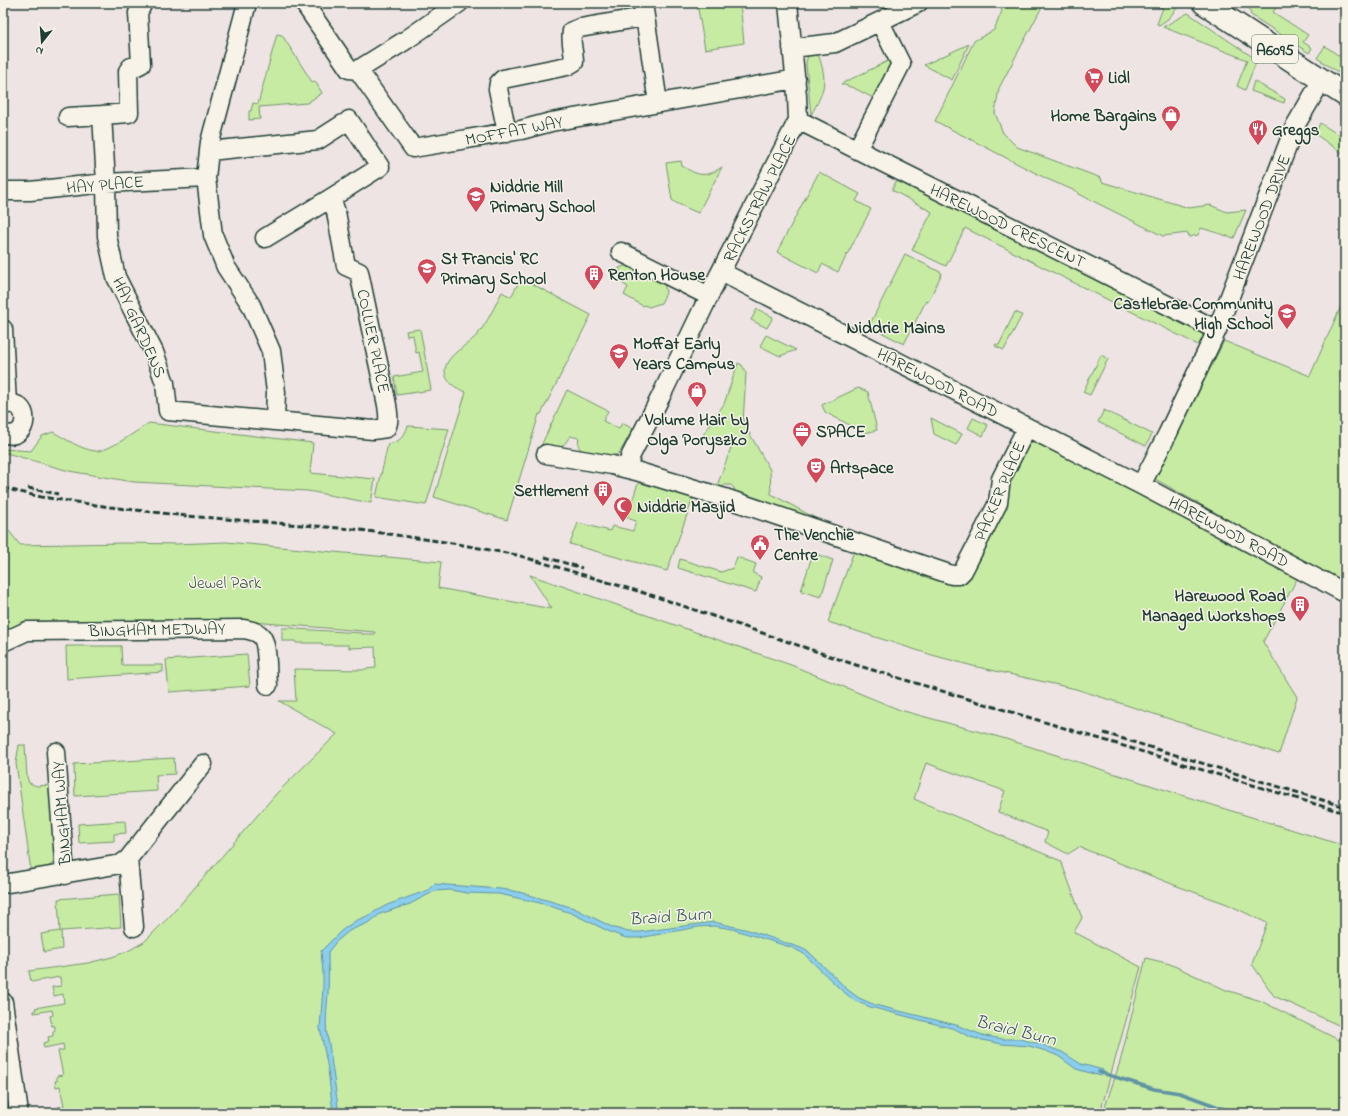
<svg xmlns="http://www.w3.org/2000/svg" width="1348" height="1116" font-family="'Indie Flower',sans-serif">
<rect width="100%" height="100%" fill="#ede4e3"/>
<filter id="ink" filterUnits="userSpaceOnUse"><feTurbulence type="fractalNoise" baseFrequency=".025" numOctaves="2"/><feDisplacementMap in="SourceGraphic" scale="8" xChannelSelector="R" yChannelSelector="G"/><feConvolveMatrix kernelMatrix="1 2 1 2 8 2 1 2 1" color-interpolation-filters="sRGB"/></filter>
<g filter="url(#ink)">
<path fill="#c8eba4" stroke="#74946c" d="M697 3H740L744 43 705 49Z
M999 3H1044L999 88 995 113 1003 133 1017 147 1101 178 1102 182 1189 208 1210 205 1227 212 1246 210 1234 238 1201 228 1198 235 1189 237 1188 233 1163 236 1079 194 1078 192 1047 179 935 121 974 41 994 30 1002 11Z
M1156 3H1171L1178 7 1168 19 1159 25 1157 24 1163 8 1154 6Z
M1250 3H1279L1273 12 1308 35 1303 42 1312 48 1309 53 1251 15 1249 8Z
M1188 13 1257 60 1245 90 1237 86 1247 60 1163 27Z
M277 34 282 35 312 82 315 81 322 93 307 103 259 107 260 119 249 120V111H251L253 103 258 104Z
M969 44 952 80 924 65Z
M1325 46 1345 60V77L1317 58Z
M818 54C828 81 825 90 811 115L806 64 807 58 810 55Z
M892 59 896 67 877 100 854 88 841 84Z
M1254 81 1285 99 1284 103 1251 91Z
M1320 123 1345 139V155L1315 134Z
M681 161 682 166C698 176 706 178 722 167L698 213 676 203 672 200 666 163Z
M819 172 860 194 856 201 871 209 838 272 822 264 818 273 777 252Z
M900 181 907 182 1200 331 1204 337 1202 347 965 228 946 266 912 250 932 212 892 190 895 183Z
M905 254 942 273 928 302 926 301 904 344 869 326Z
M628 265 664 282 666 293 661 303 649 307 644 305 643 306 624 295 628 287 623 284 619 268Z
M521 278 591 315 541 414H539L507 520 434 497 466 392C452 387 438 376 449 360 455 351 470 343 477 335 488 322 494 307 502 292L511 297Z
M1345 297V585L1155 479 1224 341 1310 376Z
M757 309 773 317 767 328 751 320Z
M1015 312 1022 315 1004 350 995 346 996 344 999 345Z
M420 329 431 390 397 395 394 377 423 372 419 352 416 353 413 335 407 336 406 331Z
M766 335 796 350 780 356 760 346Z
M1101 355 1108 359 1090 395 1083 392Z
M738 363 742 365 746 373 743 422 770 470 771 494 815 518 814 520 735 493 734 488 731 485H725L721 488 717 486 732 445 703 435 724 404Z
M858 388 868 392 877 430 865 433 825 412 822 405Z
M567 390 608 411 603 421 619 429 622 423 633 429 620 452C612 461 593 453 583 451 577 447 578 444 579 438L570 436C561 451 557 450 541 446Z
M1104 410 1152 434 1146 446 1098 422Z
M931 418 962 434 956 445 934 434Z
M973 418 988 425 983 436 968 428Z
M149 423 313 443 310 473 375 479 371 503 308 491 134 482 69 471 3 452V449L31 451 42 436 53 432C66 439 80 449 95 451 107 453 138 430 149 423Z
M408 426 449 429 426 505 376 497 388 444C400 442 404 437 408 426Z
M1033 442 1128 488 1298 577 1263 642 1297 697 1279 754 1076 689 973 666 932 655 828 622 854 551 952 583 1028 443Z
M641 481 693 498 667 571 570 544 578 523 610 531 612 526 633 531 636 521 627 518 637 486Z
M3 526H5L20 545 124 543 176 544 226 542 441 562 438 588 552 609 530 575 791 665 900 710 1006 739 1222 808 1345 846V1028L1274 996 1252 964 1267 923 1227 904 1177 886 1079 847 1068 854 1045 842 1048 832 998 812 1005 791 926 763 914 799 1061 861 1082 918 1074 932 1141 967 1100 1113H55L59 1112 58 1107 64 1106 60 1086 56 1087 55 1081H57V1076L63 1075 58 1051 64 1050 63 1044 44 1048 43 1043 49 1041 48 1037 53 1036V1031L55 1030V1026H52L50 1016 53 1015 52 1010 34 1013V1011L36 1010 35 1008 64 1003 63 994 54 996 52 987 61 986 60 977 31 982 29 971 88 963 112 957 128 951 144 942 171 915 276 794 337 734 279 701H296L294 669 363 670 365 669 376 668 375 647 349 648V645H322V643H296L295 641H282V628H295L296 629 362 633V634H375V632L253 622 3 636Z
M813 553 833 560 821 597 801 591Z
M737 557 756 564 753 573 761 577 756 592 678 568 680 559 721 572 733 568Z
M66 646H121L122 665H163V672L67 679Z
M247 654 250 686 169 692 166 660Z
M19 745H25L27 777 29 783 37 786 51 785 56 857C52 869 42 869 31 871L16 763Z
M174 758 175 774 156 775 157 791 75 796 74 764Z
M125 821 126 833 114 834V841L79 843 78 824Z
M119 894 121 927 61 931 62 949 44 952 41 934 60 931 58 899Z
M1146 958 1170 964 1226 990 1261 1001 1345 1043V1113H1188L1160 1106 1158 1108 1177 1113H1103L1120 1062Z"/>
<path fill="#8bcded" stroke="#6093a3" d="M434 884 501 889 519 892 574 908 612 927 628 932H640L714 922 748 930 801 948 809 952 848 990 859 998 875 1005 956 1025 985 1036 1003 1039H1020L1040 1044 1062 1052 1081 1064 1103 1070 1101 1076 1076 1069 1058 1056 1046 1051 1029 1046 1002 1044 982 1040 970 1037 955 1029 870 1007 855 1001 840 989 804 954 793 948 732 929 714 926 698 927 639 938H626L610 932 571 913 540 903 499 894 467 893 450 890 435 891 410 904 380 914 370 922 349 931 336 942 328 952C328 966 329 980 328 993 327 1011 324 1026 329 1044L339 1113H333L328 1069 320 1028 323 988V973L321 951 341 931 355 921 365 917 387 905 428 890Z"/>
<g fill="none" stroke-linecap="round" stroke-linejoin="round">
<path stroke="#6093a3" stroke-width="3.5" d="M1099 1072 1154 1089 1180 1093 1235 1113"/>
<defs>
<path id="minor" d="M247 3 210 142 206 178 213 235 226 267 251 305 271 351 276 392 275 421 373 430 386 428C390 421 388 413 387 405L359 272 346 266 336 212 331 198
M304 3 349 69 358 70 413 148 521 130 551 122 796 79
M643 3 658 103
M792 48 835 43 918 3
M358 70 406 40 459 3
M102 115 129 113 128 71 131 67 137 66 141 64 138 13 143 3
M68 117 102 115 106 183 107 236 116 277 154 352 165 383 168 411 275 421
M798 120 1217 330
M507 133 498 89 499 83 503 79 567 66 574 62C574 51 570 42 572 31L580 28 644 17
M857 150 901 64 880 22
M209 151 318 140 343 124
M5 191H30L106 183 206 178
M265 238 331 198 380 167 349 120
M621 252 709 296
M721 272 1141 485 1316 578
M3 329 7 404
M3 405C33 396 30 444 3 433
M546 454 612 465 636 471 725 498 952 575H959L963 571 998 503 1001 479 1027 427
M627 468 631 455 661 396 719 275 798 120 797 96 788 3
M1141 485 1167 435 1217 330 1295 126 1322 80
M1323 581 1345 593
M3 642 27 631H32L244 629C249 630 257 631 261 636 268 643 267 674 268 685
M56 752 65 875
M128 859 134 927
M3 884 121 864 128 859 203 764
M3 1002 19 1113"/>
<path id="major" d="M1204 3 1345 95"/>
</defs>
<use href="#minor" stroke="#1f3d34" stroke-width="21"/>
<use href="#major" stroke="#1f3d34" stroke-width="25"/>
<use href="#minor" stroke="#f7f3e8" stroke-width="18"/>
<use href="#major" stroke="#f7f3e8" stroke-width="22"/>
<path stroke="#1f3d34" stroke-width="3" stroke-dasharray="6 3" stroke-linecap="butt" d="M3 488 41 497 110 507 187 516 353 529 452 543 517 555 654 596 856 665 1345 813
M28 488 58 494
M545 557 582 568
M1104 733 1345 807"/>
</g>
</g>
<defs>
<symbol id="supermarket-pin" viewBox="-11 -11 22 30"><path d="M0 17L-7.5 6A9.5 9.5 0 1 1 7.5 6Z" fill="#d1495b" stroke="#f7f3e8"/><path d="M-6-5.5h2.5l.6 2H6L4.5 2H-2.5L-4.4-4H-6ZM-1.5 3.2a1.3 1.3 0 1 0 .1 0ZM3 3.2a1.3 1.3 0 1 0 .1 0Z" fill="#fff"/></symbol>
<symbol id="shop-pin" viewBox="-11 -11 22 30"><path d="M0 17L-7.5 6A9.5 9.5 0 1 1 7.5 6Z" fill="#d1495b" stroke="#f7f3e8"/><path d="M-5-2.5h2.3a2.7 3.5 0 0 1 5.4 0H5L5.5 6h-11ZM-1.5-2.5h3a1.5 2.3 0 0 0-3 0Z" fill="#fff"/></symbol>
<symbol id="restaurant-pin" viewBox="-11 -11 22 30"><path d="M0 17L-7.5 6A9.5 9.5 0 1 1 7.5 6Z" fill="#d1495b" stroke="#f7f3e8"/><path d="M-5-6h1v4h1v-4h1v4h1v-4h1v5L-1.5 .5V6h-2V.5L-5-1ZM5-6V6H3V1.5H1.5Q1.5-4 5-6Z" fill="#fff"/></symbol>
<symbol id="school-pin" viewBox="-11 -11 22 30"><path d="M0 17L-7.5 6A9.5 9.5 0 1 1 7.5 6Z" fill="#d1495b" stroke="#f7f3e8"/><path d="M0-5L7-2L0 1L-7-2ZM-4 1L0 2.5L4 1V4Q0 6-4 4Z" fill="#fff"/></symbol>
<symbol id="building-pin" viewBox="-11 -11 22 30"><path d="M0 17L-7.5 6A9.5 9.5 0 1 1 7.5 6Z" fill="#d1495b" stroke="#f7f3e8"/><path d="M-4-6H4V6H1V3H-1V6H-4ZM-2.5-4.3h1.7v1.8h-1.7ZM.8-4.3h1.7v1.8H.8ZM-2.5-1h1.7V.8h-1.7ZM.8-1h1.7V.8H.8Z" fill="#fff"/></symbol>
<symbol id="office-pin" viewBox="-11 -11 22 30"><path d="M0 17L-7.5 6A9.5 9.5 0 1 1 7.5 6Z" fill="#d1495b" stroke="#f7f3e8"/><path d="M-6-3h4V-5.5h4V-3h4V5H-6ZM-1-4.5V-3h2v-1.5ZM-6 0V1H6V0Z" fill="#fff"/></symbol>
<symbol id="theatre-pin" viewBox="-11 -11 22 30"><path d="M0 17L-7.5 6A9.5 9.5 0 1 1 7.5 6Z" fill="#d1495b" stroke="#f7f3e8"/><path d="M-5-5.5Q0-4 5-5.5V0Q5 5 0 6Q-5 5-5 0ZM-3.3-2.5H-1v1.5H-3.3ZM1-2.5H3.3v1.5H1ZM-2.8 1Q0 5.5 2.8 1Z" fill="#fff"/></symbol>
<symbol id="mosque-pin" viewBox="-11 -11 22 30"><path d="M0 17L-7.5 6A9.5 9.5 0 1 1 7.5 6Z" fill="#d1495b" stroke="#f7f3e8"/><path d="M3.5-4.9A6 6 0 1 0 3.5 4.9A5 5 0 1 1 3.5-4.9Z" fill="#fff"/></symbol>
<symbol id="civic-pin" viewBox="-11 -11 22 30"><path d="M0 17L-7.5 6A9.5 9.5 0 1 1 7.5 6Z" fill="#d1495b" stroke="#f7f3e8"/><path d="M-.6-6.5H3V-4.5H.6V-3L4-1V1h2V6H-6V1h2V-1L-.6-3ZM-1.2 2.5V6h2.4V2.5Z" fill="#fff"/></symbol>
</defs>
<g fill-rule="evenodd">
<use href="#supermarket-pin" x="1083" y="66" width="22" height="30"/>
<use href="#shop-pin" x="1160" y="104" width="22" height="30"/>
<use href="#restaurant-pin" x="1247" y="118" width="22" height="30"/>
<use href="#school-pin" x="465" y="185" width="22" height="30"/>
<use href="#school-pin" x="416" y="257" width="22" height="30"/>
<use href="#building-pin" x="583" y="263" width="22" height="30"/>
<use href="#school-pin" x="1276" y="302" width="22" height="30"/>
<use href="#school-pin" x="608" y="342" width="22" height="30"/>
<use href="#shop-pin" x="686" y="380" width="22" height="30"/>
<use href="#office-pin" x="791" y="420" width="22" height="30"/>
<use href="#theatre-pin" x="805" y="456" width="22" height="30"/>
<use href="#building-pin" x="592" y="479" width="22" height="30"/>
<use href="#mosque-pin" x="612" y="495" width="22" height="30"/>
<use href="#civic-pin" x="749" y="533" width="22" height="30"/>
<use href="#building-pin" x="1289" y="594" width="22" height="30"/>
</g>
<g text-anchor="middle" stroke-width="3" stroke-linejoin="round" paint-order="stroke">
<rect fill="#f7f3e8" stroke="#60746a" stroke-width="1" x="1252" y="35" width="46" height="28" rx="3"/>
<g font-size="16" font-weight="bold" fill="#1f3d34">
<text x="1275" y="55">A6095</text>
</g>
<g font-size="17" font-weight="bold" fill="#1f3d34" stroke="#f7f3e8" text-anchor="start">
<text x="1108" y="83">Lidl</text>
<text x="1157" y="121" text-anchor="end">Home Bargains</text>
<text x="1272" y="135">Greggs</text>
<text x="490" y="192">Niddrie Mill<tspan x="490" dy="20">Primary School</tspan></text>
<text x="441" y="264">St Francis' RC<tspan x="441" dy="20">Primary School</tspan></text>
<text x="608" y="280">Renton House</text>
<text x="1273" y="309" text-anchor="end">Castlebrae Community<tspan x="1273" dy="20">High School</tspan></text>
<text x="633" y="349">Moffat Early<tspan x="633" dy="20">Years Campus</tspan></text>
<text x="697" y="425" text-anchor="middle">Volume Hair by<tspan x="697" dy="20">Olga Poryszko</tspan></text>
<text x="816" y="437">SPACE</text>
<text x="830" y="473">Artspace</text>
<text x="589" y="496" text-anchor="end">Settlement</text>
<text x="637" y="512">Niddrie Masjid</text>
<text x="774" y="540">The Venchie<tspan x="774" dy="20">Centre</tspan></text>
<text x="1286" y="601" text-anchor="end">Harewood Road<tspan x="1286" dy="20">Managed Workshops</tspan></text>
</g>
<g font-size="17" fill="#1f3d34" stroke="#f7f3e8">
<text transform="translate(514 130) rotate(-11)" y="6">MOFFAT WAY</text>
<text transform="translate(105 184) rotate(-5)" y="6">HAY PLACE</text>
<text transform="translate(759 198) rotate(-63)" y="6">RACKSTRAW PLACE</text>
<text transform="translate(1261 217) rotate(-69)" y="6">HAREWOOD DRIVE</text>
<text transform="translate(1008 225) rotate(26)" y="6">HAREWOOD CRESCENT</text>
<text transform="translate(140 327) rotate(66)" y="6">HAY GARDENS</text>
<text transform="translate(374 341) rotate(78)" y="6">COLLIER PLACE</text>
<text transform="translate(938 382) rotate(27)" y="6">HAREWOOD ROAD</text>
<text transform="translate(999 491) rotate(-67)" y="6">PACKER PLACE</text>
<text transform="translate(1229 531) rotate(28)" y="6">HAREWOOD ROAD</text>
<text transform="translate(157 629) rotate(-1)" y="6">BINGHAM MEDWAY</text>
<text transform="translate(61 813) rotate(-94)" y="6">BINGHAM WAY</text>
</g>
<g font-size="17" fill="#385745" stroke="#f7f3e8">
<text x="225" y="588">Jewel Park</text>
</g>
<g font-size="18" font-weight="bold" fill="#1f3d34" stroke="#f7f3e8">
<text x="896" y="333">Niddrie Mains</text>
</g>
<g font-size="18" font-style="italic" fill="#355a59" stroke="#f7f3e8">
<text transform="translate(670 916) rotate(-4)" y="6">Braid Burn</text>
<text transform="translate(1016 1030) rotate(14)" y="6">Braid Burn</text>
</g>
</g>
<rect width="1348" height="1116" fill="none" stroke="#f7f3e8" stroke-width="16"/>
<rect x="8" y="8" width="1332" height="1100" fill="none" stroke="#1f3d34" stroke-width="1.5" filter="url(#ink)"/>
<g transform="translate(42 42) rotate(197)" stroke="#f7f3e8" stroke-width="3" paint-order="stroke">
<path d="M0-3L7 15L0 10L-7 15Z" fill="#1f3d34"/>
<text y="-6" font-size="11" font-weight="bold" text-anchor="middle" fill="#1f3d34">N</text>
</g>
</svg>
